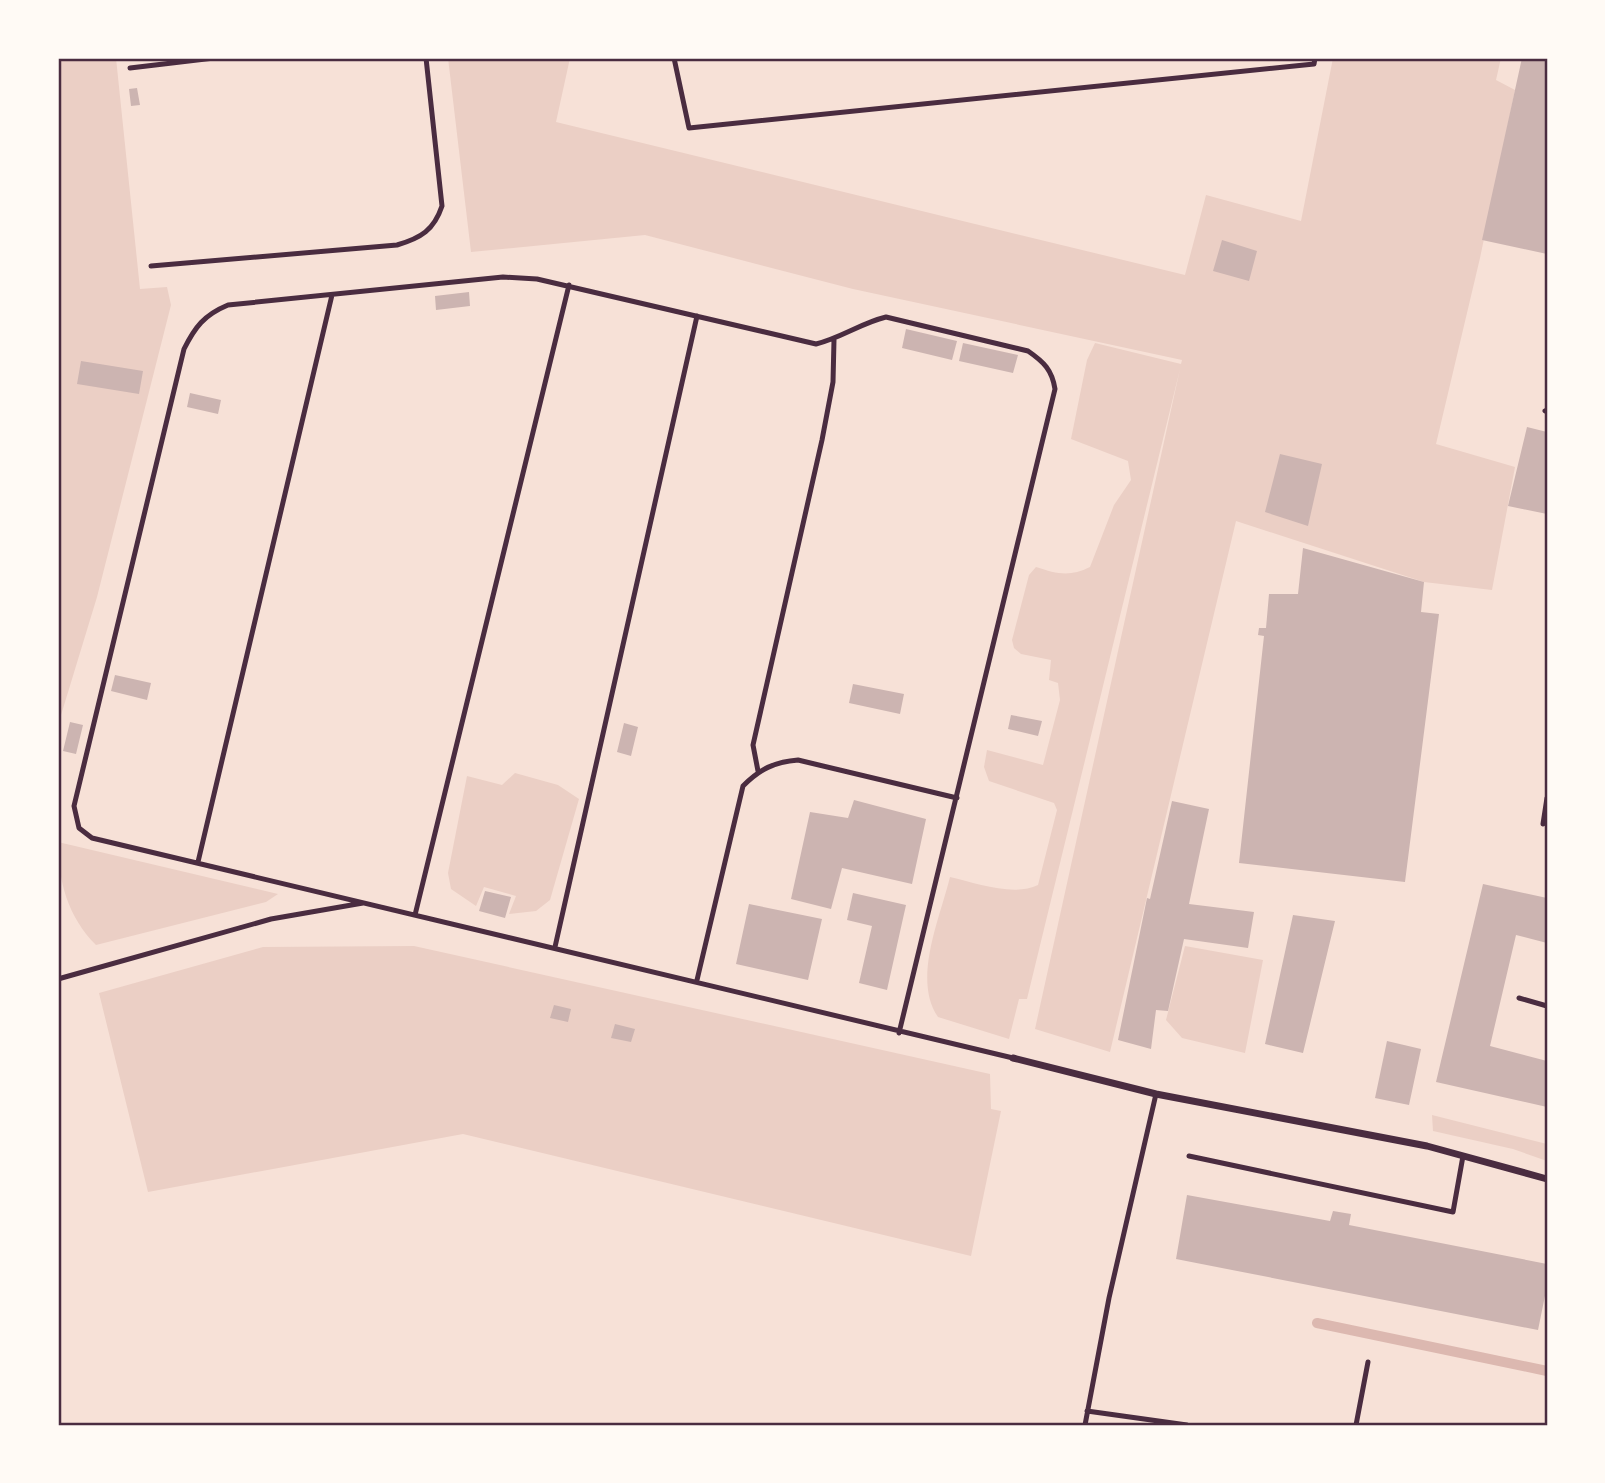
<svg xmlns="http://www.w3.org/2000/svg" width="1605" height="1483" font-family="Literata,serif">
<rect width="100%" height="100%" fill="#f7e1d7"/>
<path fill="#ebcfc5" d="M58 58H116L140 289 167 287 171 305 97 597 58 725Z
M448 58H570L556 122 1185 275 1206 195 1301 221 1333 58H1501L1496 80 1515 90 1480 258 1436 444 1515 467 1492 590 1424 582 1236 521 1110 1052 1035 1029 1180 369 1027 999H1019L1009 1039 938 1017C912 980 940 918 950 877 976 883 1014 897 1038 885L1057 810 1054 803 989 781 984 767 987 750 1043 765 1060 700 1058 683 1049 680 1051 660 1021 654 1014 648 1012 640 1029 575 1036 567C1057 574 1070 577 1090 567L1114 505 1131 480 1128 461 1071 439 1087 360 1095 343 1181 364 1182 360 853 289 645 235 471 252Z
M515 773 558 785 579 799 550 900 536 911 509 914 516 896 484 887 476 906 451 889 448 873 467 776 502 785Z
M58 842 278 894 266 902 96 945C68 917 58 881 58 842Z
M414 946 990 1074 991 1109 1001 1111 971 1256 463 1134 148 1192 99 993 263 947Z
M1185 946 1263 960 1245 1053 1182 1038 1166 1020Z
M1432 1115 1547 1144V1161L1513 1149 1433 1131Z"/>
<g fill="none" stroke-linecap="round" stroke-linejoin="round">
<path stroke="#dcb8b0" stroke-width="10" d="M1317 1323 1547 1371"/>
</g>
<path fill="#ccb4b1" d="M1522 58H1547V254L1482 240Z
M137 88 140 105 131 106 129 89Z
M1222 240 1257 251 1249 281 1213 271Z
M469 292 470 306 436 310 435 296Z
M906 329 957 341 952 360 902 348Z
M963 343 1018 355 1013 373 959 361Z
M81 361 143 371 139 394 77 384Z
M190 393 221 400 218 414 187 407Z
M1527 427 1547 432V514L1508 506Z
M1280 454 1322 464 1308 526 1265 512Z
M1303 548 1424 582 1421 612 1439 614 1405 882 1239 863 1264 636 1258 635 1259 628H1266L1269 594H1298Z
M115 675 151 683 147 700 111 691Z
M853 684 904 694 900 714 849 703Z
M1011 715 1042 721 1038 736 1008 729Z
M70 722 83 725 76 754 63 751Z
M624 723 638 727 631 756 617 752Z
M854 800 926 819 912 884 842 868 831 909 791 899 810 812 848 818Z
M1172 801 1209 809 1189 904 1254 912 1248 948 1184 939 1168 1011 1156 1010 1151 1049 1118 1040 1147 898 1150 899Z
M1483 884 1547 898V943L1516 935 1490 1046 1547 1061V1107L1436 1082Z
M485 891 511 897 505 918 479 911Z
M853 893 906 905 887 990 859 983 872 926 847 920Z
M749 904 822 919 808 980 736 964Z
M1293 915 1335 921 1303 1053 1265 1044Z
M554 1005 571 1009 568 1022 550 1018Z
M615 1024 635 1029 631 1042 611 1038Z
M1387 1041 1421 1049 1409 1105 1375 1098Z
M1187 1195 1330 1221 1333 1211 1351 1214 1349 1225 1547 1264V1286L1538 1330 1176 1259Z"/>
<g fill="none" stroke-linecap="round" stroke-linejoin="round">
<path stroke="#4a2c40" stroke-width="5" d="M674 58 689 128 1314 64 1315 58
M130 68 214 58
M151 266 397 245C421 238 434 230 442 206L426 58
M1545 411 1547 410
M758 771 753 745 822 440 833 382 834 340
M1543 824 1547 798
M198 862 332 295
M415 915 569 285
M555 947 697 316
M58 979 271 919 363 903
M697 980 743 786C760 769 774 762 798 760L957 798
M1519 998 1547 1006
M899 1033 1055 389C1052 370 1044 362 1028 351L886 317C861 323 841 338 816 344L537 279 503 277 228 305C204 315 195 327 184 349L74 806 79 828 92 838 1013 1058
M1189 1156 1453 1212 1463 1156
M1087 1411 1187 1425
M1085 1425 1109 1298 1156 1094
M1356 1425 1368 1362"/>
<path stroke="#4a2c40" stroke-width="7" d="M1013 1058 1156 1094 1427 1146 1547 1179"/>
</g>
<rect width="1605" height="1483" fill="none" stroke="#fffaf5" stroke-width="119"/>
<rect x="60" y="60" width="1486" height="1364" fill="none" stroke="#4a2c40" stroke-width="2.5"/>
</svg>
